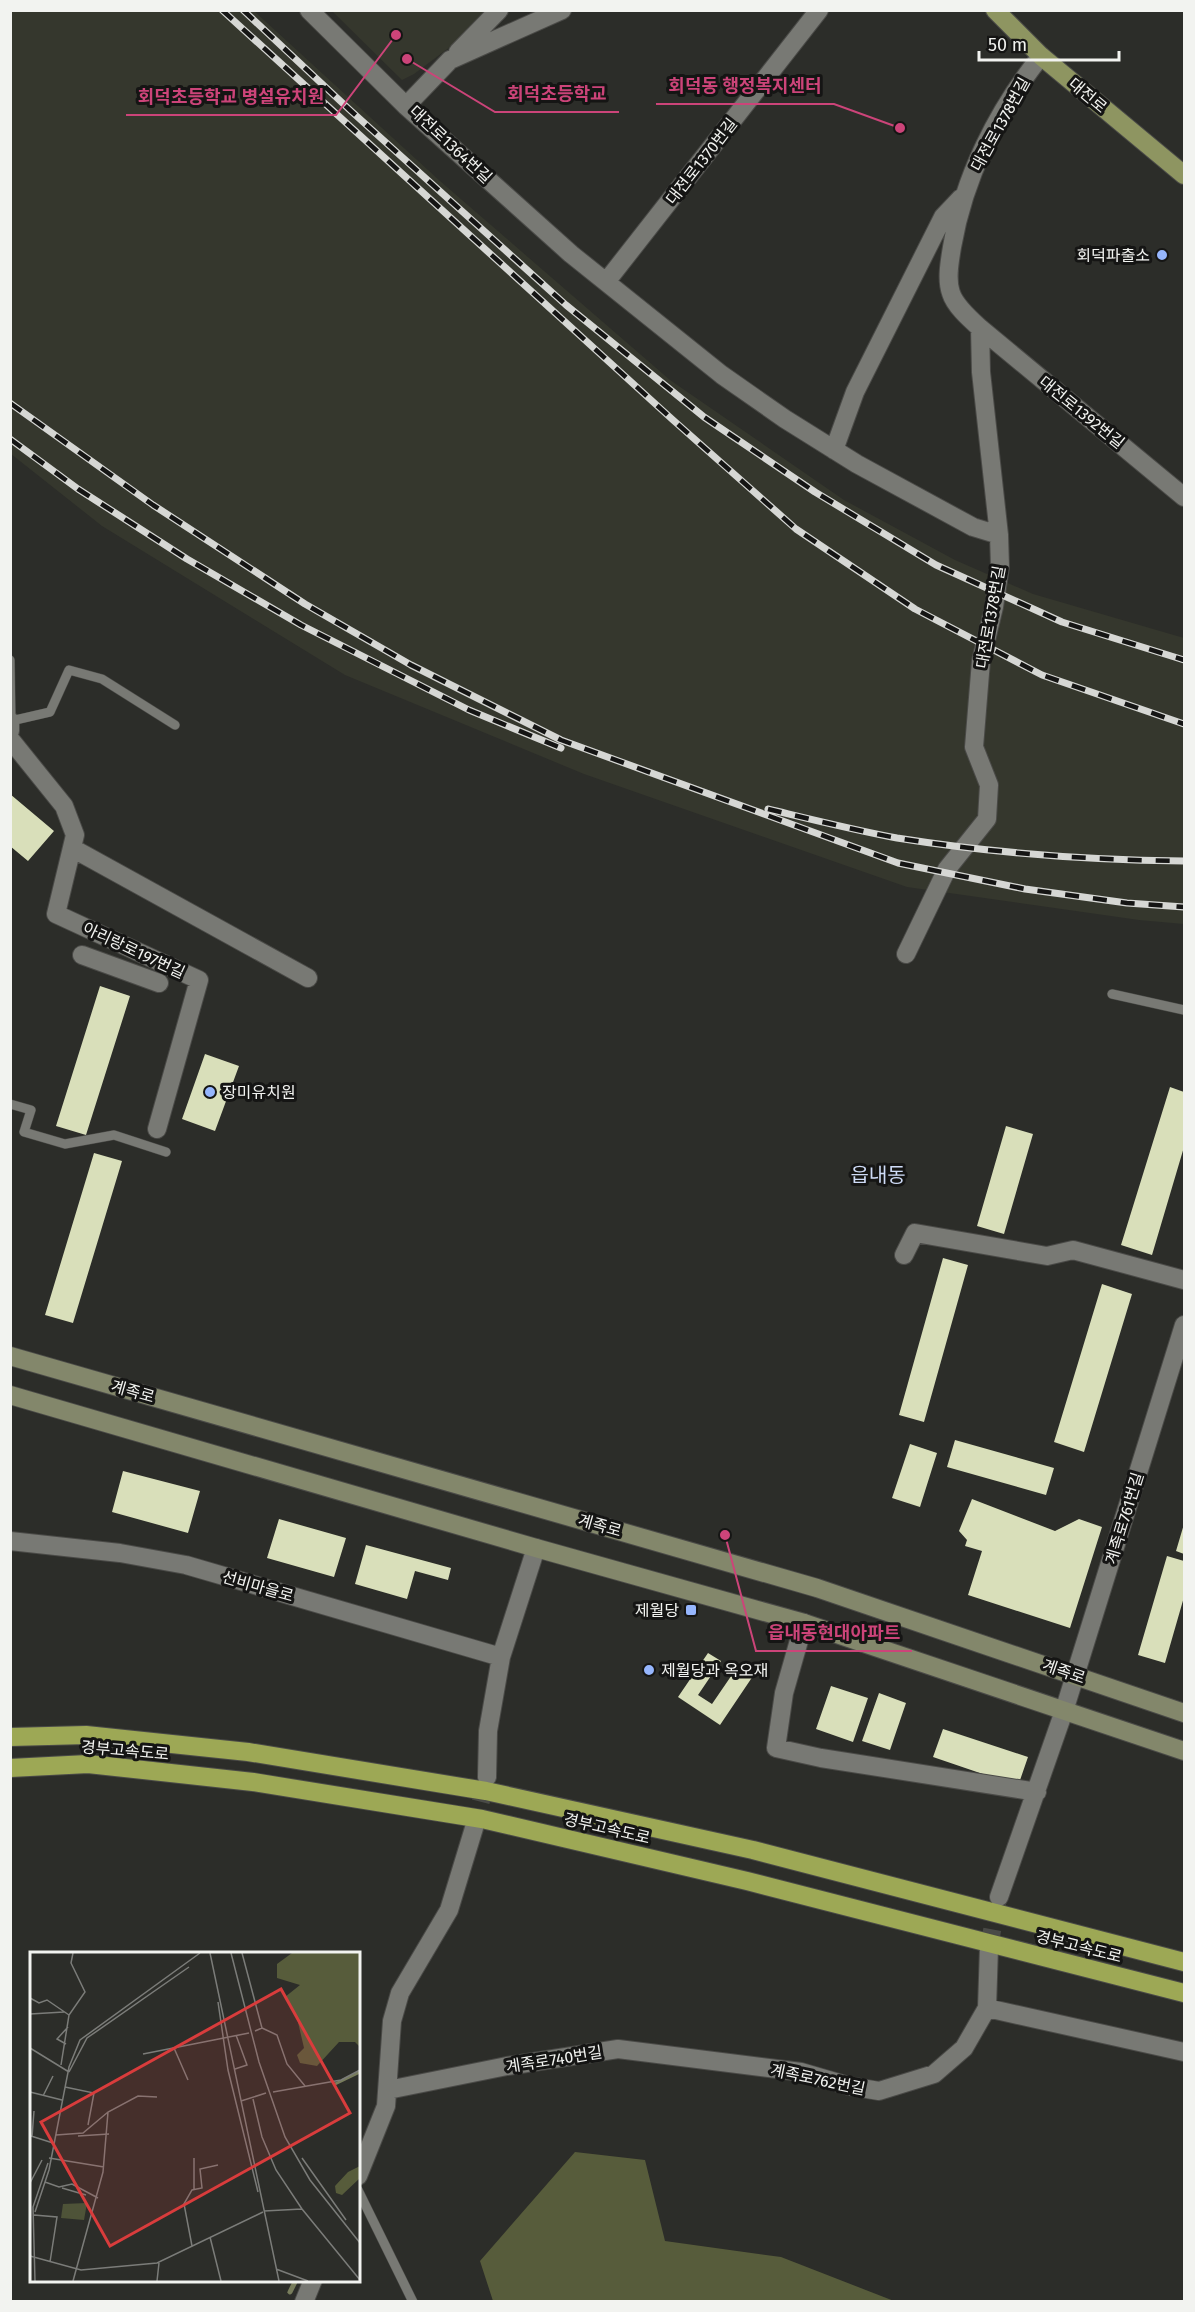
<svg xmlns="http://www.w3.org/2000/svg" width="1195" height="2312" font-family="'Fira Sans','Noto Sans KR',sans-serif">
<rect width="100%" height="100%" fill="#2c2d29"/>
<path fill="#35372d" d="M11 11H254L440 181 670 380 844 500 955 560 1033 594 1184 638V924L1139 920 907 887 584 774 345 675 102 526 11 454Z
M332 11H486L454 44 414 74 402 80Z"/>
<path fill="#575c3b" d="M575 2152 645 2160 665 2241 781 2257 894 2301H493L480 2261Z"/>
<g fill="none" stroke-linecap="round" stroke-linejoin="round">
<path stroke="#787d5c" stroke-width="5" d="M290 2292 296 2280"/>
</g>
<path fill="#d9dfba" d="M10 794 54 831 28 861 10 846Z
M100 986 130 996 86 1135 56 1126Z
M205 1054 239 1066 215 1131 182 1119Z
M1170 1087 1184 1092V1147L1152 1255 1121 1245Z
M1006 1126 1033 1134 1004 1234 977 1226Z
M94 1153 122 1161 73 1323 45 1315Z
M943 1258 968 1265 924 1422 899 1415Z
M1102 1284 1132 1294 1084 1452 1054 1442Z
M955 1440 1054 1468 1046 1495 947 1467Z
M910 1444 937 1453 920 1507 892 1498Z
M123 1471 200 1491 188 1533 112 1512Z
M972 1499 1055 1531 1079 1519 1102 1527 1070 1628 968 1595 982 1551 965 1546 967 1540 959 1531Z
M279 1519 346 1538 334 1577 267 1558Z
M1184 1524V1554L1176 1551Z
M366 1545 451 1568 448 1580 415 1571 407 1599 355 1584Z
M1167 1556 1184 1561V1597L1165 1663 1138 1655Z
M708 1653 721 1661 698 1695 712 1704 738 1666 753 1676 720 1725 678 1697Z
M831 1686 868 1698 853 1742 816 1729Z
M879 1693 906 1703 890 1750 862 1741Z
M943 1729 1028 1757 1018 1786 933 1757Z"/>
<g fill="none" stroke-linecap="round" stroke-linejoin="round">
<path stroke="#4a4b47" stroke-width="18" stroke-dasharray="18 9" stroke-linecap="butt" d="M474 1828 487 1777
M989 1947 998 1898"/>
<defs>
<path id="service" d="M10 660 11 721 50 712 69 670 102 679 175 725
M1112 994 1184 1010
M10 1104 31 1110 24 1132 65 1144 114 1135 166 1152
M358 2190 413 2302"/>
<path id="minor" d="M309 10 406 106 571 254 722 375 785 419 857 464 973 527 999 535
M458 52 499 10
M1041 56C997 111 964 177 952 247 950 260 946 279 951 293 955 306 970 319 980 328L1184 497
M406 106 450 60 562 10
M606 282 819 10
M834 450 855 392 943 217 961 198
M10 721V731
M10 739 64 806 75 835 56 914 199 980 157 1129
M72 848 308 978
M906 954 947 869 987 819 989 785 974 747 981 661 994 607 1000 567 999 535 981 372 980 328
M82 955 159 983
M904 1255 915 1233 1047 1256 1073 1250 1184 1280
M10 1541 120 1553 186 1565 501 1657
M804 1623 784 1693 776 1748 821 1758 1037 1792
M487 1777 488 1731 501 1657 536 1548
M999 1897 1064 1711 1184 1325
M989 1947 987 2008 1184 2052
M388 2090 507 2066 618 2049 801 2072 849 2086 879 2091 934 2074 964 2048 987 2008
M358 2176 386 2106 392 2021 400 1993 449 1910 474 1828
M304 2302 313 2280"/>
<path id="secondary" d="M10 1356 817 1588 1184 1713
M10 1395 536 1548 804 1623 1184 1751"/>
<path id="primary" d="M995 10 1041 56 1184 175"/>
<path id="motorway" d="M10 1737 86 1735 248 1752 486 1791 753 1850 1184 1962
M10 1768 88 1764 253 1782 482 1819 747 1881 1184 1993"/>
</defs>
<use href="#service" stroke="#4a4a47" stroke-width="10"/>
<use href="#minor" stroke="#4a4a47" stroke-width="20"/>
<use href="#secondary" stroke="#4a4a47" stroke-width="20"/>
<use href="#primary" stroke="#4a4a47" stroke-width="20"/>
<use href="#motorway" stroke="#4a4a47" stroke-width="20"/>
<use href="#service" stroke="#787974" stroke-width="9"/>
<use href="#minor" stroke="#787974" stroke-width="18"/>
<use href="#secondary" stroke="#83876b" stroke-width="18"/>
<use href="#primary" stroke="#8e9561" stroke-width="18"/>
<use href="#motorway" stroke="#9da855" stroke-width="18"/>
<defs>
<path id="rail" d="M222 10 673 420 796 529 915 609 1042 675 1184 724
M243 10 351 111 566 305 704 417 815 492 936 565 1062 622 1184 660
M10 403 153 505 305 604 411 665 561 740 898 863 1025 889 1127 903 1184 907
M10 439 78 489 187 559 301 625 469 710 561 748
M768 809C810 819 854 830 897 838 992 853 1089 860 1184 861"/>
</defs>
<use href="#rail" stroke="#d6d7d4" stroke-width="7"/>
<use href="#rail" stroke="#151514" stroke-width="4.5" stroke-dasharray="14" stroke-linecap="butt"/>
</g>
<g fill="#96b6fd" stroke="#151514" stroke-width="2">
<circle cx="1162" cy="255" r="6"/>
<circle cx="210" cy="1092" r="6"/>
<rect x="685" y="1604" width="12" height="12" rx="3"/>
<circle cx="649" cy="1670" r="6"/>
</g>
<g text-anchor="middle" stroke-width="6" stroke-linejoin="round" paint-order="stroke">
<g font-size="16" fill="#f2f3f0" stroke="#151514">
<text transform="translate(1088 95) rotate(40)" y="6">대전로</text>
<text transform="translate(1000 124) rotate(-61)" y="6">대전로1378번길</text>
<text transform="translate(451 144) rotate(43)" y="6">대전로1364번길</text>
<text transform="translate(701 161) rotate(-52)" y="6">대전로1370번길</text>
<text transform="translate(1082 412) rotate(39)" y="6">대전로1392번길</text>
<text transform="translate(990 617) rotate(-80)" y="6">대전로1378번길</text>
<text transform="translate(134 950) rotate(25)" y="6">아리랑로197번길</text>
<text transform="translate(133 1391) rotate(16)" y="6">계족로</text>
<text transform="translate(1124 1518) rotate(-73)" y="6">계족로761번길</text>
<text transform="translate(600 1525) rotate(16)" y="6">계족로</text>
<text transform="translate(258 1586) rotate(16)" y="6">선비마을로</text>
<text transform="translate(1064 1671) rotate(19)" y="6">계족로</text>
<text transform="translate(125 1750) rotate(5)" y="6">경부고속도로</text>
<text transform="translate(607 1828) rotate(13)" y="6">경부고속도로</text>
<text transform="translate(1079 1946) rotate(14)" y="6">경부고속도로</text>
<text transform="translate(554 2059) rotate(-9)" y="6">계족로740번길</text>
<text transform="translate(818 2079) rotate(12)" y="6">계족로762번길</text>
</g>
<g font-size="16" fill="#f2f3f0" stroke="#151514" text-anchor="end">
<text x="1150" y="261">회덕파출소</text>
<text x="222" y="1098" text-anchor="start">장미유치원</text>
<text x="679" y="1616">제월당</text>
<text x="661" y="1676" text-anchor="start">제월당과 옥오재</text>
</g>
<g font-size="20" fill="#cfdcf7" stroke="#151514">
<text x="878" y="1182">읍내동</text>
</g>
</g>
<g transform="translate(30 1952)">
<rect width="330" height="330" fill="#2c2d29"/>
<path d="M33 252 57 251 54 268 31 266Z" fill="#4e5338"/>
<path d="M262 1H330V95L325 90H309L287 114 270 111 267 103 274 96 267 66 255 45 270 33 247 26V12ZM330 214V226L312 243 306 241 305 234 318 220Z" fill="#575c3b"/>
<path fill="none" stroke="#787d5c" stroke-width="3" d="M305 132 330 120"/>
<path fill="none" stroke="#7b7c79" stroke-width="1.5" d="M180 1 249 329M201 1 229 110 255 185 280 228 330 291M212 1 232 76 225 79M0 46 9 51 17 48 39 63M188 50 198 118 228 240M0 62 34 60M232 76 247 83 257 112 275 134M36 92 27 87 38 75M0 96 39 120M144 96 158 128M113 102 219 81M31 113 39 63 55 40 41 11 43 1M205 117 217 113 206 83M39 120 57 86 159 15M35 135 64 141 58 173M0 140 32 148M243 140 311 128 330 118M13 144 23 124M223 147 232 185 246 218 272 257 330 328M211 149 236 141M26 183 53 181 78 160 108 144 127 145M1 184 23 191M48 184 79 182M2 185 4 159M19 206 74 215M164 206V238M272 206 316 268M15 230 29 235 42 232 68 246M0 231 12 208M32 236 56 243M234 259 272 257M5 260 19 218 39 115 50 88 170 1M4 263 27 265 20 310M180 285 191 329M162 294 154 252 162 238 172 236 170 217 188 213M0 304 51 318 127 311 233 260M246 317 278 329M5 329 3 255 18 211M43 329 73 220 78 160M127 329 129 311"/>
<path fill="#d93c3c" fill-opacity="0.15" stroke="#d93c3c" stroke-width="3" d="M251 37 320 161 80 294 11 170Z"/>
<rect width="330" height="330" fill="none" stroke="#f2f3f0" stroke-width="3"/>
</g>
<path fill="none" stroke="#cc4479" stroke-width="2" d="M900 128L834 104H656M407 59L495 112H619M396 35L336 115H126M725 1535L756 1651H912"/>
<g fill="#cc4479" stroke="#151514" stroke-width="2">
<circle cx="900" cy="128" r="6"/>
<circle cx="407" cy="59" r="6"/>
<circle cx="396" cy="35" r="6"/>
<circle cx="725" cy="1535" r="6"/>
</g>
<g font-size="18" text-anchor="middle" font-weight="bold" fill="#cc4479" stroke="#151514" stroke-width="6" stroke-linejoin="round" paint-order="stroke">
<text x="745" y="92">회덕동 행정복지센터</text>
<text x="557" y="100">회덕초등학교</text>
<text x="231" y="103">회덕초등학교 병설유치원</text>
<text x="834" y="1639">읍내동현대아파트</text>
</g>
<rect width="1195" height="2312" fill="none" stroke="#f2f3f0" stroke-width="24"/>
<path d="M979 51v9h140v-9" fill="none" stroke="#f2f3f0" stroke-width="3"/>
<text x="988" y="51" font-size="18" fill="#f2f3f0" stroke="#151514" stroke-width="4.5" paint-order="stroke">50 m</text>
</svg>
